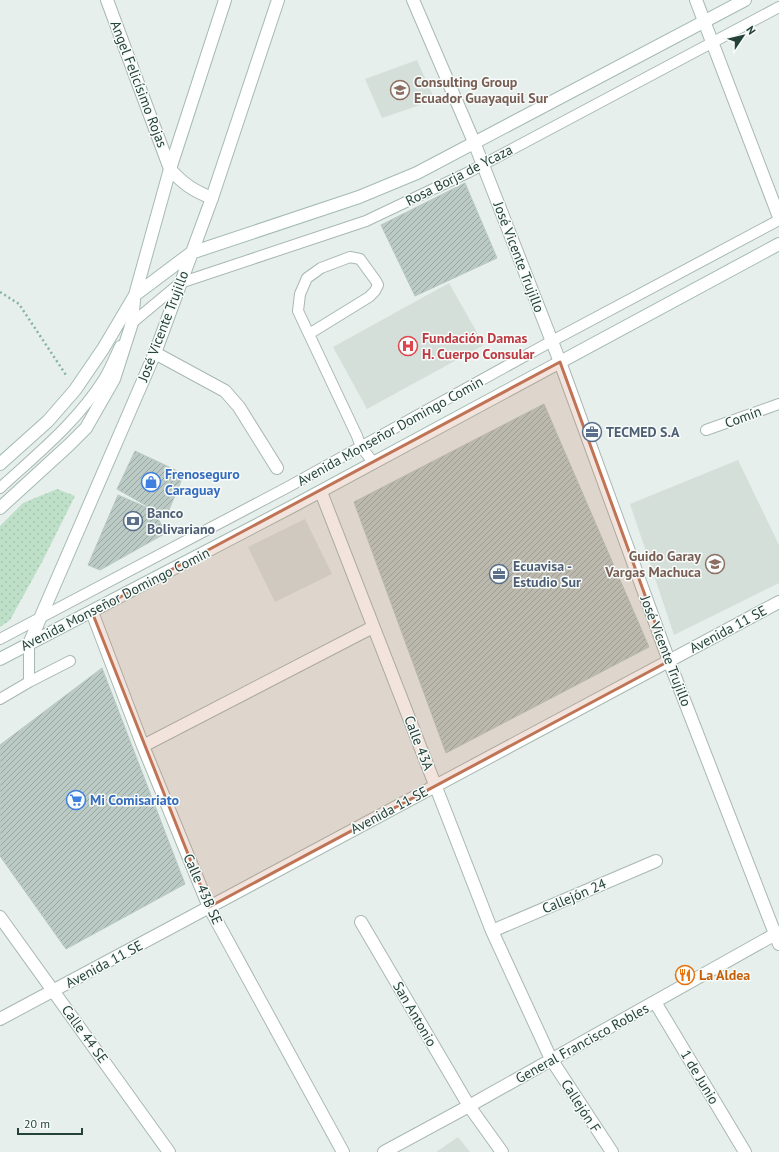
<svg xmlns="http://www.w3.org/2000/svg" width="779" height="1152" font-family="'PT Sans',sans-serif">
<defs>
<pattern id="park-dots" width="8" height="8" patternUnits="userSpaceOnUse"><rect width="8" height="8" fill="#bfe0c8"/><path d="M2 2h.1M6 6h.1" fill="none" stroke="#a4c1ad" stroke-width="1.8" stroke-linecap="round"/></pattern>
<pattern id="building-hatch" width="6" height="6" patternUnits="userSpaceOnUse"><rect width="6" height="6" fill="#bbcac4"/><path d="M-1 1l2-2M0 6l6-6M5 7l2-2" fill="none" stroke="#98a6a0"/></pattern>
</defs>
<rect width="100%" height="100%" fill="#e6efeb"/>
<path fill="#d4dfda" d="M417 60 435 100 382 118 365 79Z
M449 283 484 345 367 409 333 347Z
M738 460 779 545V583L674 635 630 504Z
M305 519 332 574 275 602 248 547Z
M458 1137 470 1152H436Z"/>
<path fill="url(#park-dots)" d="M57 489 75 496 42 562 10 620 0 627V526L23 503Z"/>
<path fill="url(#building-hatch)" stroke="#b8c9c2" d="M465 183 497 258 415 296 381 225Z
M544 404 649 647 446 753 354 502Z
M135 451 184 474 166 517 117 489Z
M118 495 153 510 166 533 100 570 88 565Z
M102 668 185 884 66 949 0 856V745Z"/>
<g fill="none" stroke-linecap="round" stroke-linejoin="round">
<defs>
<path id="service" d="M130 326 132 323 180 283 366 221 469 172 779 7
M309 334 369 297 375 291 378 285 376 281 360 259 350 257 321 268 307 278 300 294 298 311 357 436 361 447 374 463
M706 430 779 404
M0 488C37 454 77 422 104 379 110 369 115 357 120 346
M0 639 288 487 552 341 779 220
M29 682 70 661
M0 699 29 682V644"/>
<path id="minor" d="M107 0 170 169C183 184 194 191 212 198
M413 0 474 142 560 362 669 661 779 944
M696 0 779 217
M155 353 225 391 239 407 277 468
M321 492 492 931 551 1059 612 1152
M92 612 143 746 209 907 343 1152
M143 746 373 627
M0 917 169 1152
M361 922 469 1106 502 1152
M492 931 656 861
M655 1002 745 1152
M0 1019 779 602
M384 1152 469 1106 779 932"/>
<path id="secondary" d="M135 295 191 253 359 197 417 173 745 0
M0 464 48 421 75 390 103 349 135 295 170 169 225 0
M0 508 69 445 86 428 114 379 132 323 134 300
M29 644 155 353 212 198 278 0
M0 659 297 504 779 244"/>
</defs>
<use href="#service" stroke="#a8b8b2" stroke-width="12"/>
<use href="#minor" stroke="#a8b8b2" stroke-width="14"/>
<use href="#secondary" stroke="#a4bbb3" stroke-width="14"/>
<path stroke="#86b3a5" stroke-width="2.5" stroke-dasharray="2 3" stroke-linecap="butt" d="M0 292 19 304 66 375"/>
<use href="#service" stroke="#fff" stroke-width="10"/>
<use href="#minor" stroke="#fff" stroke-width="12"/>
<use href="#secondary" stroke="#fff" stroke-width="12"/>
</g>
<path fill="#c07456" fill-opacity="0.2" stroke="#c07456" stroke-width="3" stroke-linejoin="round" d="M560 362 669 661 209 907 92 612Z"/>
<defs>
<symbol id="university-ring" viewBox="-11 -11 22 22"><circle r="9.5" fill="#f7fbf9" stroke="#8d6e63" stroke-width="1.5"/><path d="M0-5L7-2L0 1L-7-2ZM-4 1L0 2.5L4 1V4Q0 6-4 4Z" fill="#8d6e63"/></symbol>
<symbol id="hospital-ring" viewBox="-11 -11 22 22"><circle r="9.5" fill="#f7fbf9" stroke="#e0444e" stroke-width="1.5"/><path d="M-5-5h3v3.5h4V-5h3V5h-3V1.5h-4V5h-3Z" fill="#e0444e"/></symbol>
<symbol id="office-ring" viewBox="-11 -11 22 22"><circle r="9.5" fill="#f7fbf9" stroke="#5c6f8a" stroke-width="1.5"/><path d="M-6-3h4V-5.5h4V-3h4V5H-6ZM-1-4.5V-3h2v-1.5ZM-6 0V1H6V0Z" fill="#5c6f8a"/></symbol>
<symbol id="shop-ring" viewBox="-11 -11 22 22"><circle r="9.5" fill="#f7fbf9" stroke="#3f7fe0" stroke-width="1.5"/><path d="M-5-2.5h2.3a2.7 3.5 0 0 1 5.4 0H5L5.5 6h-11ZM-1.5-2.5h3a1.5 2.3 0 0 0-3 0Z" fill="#3f7fe0"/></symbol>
<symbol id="bank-ring" viewBox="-11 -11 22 22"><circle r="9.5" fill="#f7fbf9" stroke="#5c6f8a" stroke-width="1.5"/><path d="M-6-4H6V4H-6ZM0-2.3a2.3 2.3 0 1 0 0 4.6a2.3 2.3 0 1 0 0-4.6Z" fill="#5c6f8a"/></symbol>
<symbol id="school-ring" viewBox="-11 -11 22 22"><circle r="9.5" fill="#f7fbf9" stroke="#8d6e63" stroke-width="1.5"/><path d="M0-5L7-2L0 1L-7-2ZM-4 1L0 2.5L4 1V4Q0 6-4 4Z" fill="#8d6e63"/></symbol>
<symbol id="supermarket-ring" viewBox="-11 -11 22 22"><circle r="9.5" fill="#f7fbf9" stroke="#3f7fe0" stroke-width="1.5"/><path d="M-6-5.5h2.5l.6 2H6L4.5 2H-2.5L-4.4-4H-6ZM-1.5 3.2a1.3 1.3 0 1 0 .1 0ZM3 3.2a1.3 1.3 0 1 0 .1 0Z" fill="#3f7fe0"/></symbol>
<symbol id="restaurant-ring" viewBox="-11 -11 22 22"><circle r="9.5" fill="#f7fbf9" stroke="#e8710a" stroke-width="1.5"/><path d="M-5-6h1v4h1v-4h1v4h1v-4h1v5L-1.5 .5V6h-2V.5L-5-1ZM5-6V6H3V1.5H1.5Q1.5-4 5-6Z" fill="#e8710a"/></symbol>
</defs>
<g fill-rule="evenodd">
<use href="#university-ring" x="389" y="79" width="22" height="22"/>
<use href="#hospital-ring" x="397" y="335" width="22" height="22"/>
<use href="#office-ring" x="581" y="421" width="22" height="22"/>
<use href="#shop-ring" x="140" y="471" width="22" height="22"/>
<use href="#bank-ring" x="122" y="510" width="22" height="22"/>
<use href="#school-ring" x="704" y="553" width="22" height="22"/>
<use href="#office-ring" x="488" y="563" width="22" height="22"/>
<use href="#supermarket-ring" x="65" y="789" width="22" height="22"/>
<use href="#restaurant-ring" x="674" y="964" width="22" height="22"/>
</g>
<g text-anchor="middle" stroke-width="3" stroke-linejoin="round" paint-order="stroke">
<g font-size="14" font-weight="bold" fill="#785e54" stroke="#f7fbf9" text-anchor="start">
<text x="414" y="87">Consulting Group<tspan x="414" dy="16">Ecuador Guayaquil Sur</tspan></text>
<text x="701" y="561" text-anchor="end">Guido Garay<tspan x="701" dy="16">Vargas Machuca</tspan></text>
</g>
<g font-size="14" fill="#24423a" stroke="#f7fbf9">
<text transform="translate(139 84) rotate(69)" y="5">Angel Felicísimo Rojas</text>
<text transform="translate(459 175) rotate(-27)" y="5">Rosa Borja de Ycaza</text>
<text transform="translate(519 257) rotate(69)" y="5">José Vicente Trujillo</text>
<text transform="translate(163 326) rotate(-69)" y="5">José Vicente Trujillo</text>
<text transform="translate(743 417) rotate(-20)" y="5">Comín</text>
<text transform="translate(390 431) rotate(-29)" y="5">Avenida Monseñor Domingo Comin</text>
<text transform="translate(115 599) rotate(-27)" y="5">Avenida Monseñor Domingo Comin</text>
<text transform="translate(728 629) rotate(-28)" y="5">Avenida 11 SE</text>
<text transform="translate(666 651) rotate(69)" y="5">José Vicente Trujillo</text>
<text transform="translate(419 743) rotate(69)" y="5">Calle 43A</text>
<text transform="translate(389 810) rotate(-28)" y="5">Avenida 11 SE</text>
<text transform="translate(203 889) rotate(66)" y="5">Calle 43B SE</text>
<text transform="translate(574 896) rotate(-23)" y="5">Callejón 24</text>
<text transform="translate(104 964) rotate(-28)" y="5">Avenida 11 SE</text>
<text transform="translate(415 1014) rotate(60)" y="5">San Antonio</text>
<text transform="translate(85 1034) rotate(54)" y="5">Calle 44 SE</text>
<text transform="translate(582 1043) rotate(-29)" y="5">General Francisco Robles</text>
<text transform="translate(700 1077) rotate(59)" y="5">1 de Junio</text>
<text transform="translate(581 1106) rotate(57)" y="5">Callejón F</text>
</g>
<g font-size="14" font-weight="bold" fill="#be3a42" stroke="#f7fbf9" text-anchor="start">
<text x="422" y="343">Fundación Damas<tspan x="422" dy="16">H. Cuerpo Consular</tspan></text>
</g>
<g font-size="14" font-weight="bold" fill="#4e5e75" stroke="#f7fbf9" text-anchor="start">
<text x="606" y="437">TECMED S.A</text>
<text x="147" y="518">Banco<tspan x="147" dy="16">Bolivariano</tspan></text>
<text x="513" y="571">Ecuavisa -<tspan x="513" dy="16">Estudio Sur</tspan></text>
</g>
<g font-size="14" font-weight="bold" fill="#366cbe" stroke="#f7fbf9" text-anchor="start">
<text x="165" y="479">Frenoseguro<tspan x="165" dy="16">Caraguay</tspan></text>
<text x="90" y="805">Mi Comisariato</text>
</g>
<g font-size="14" font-weight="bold" fill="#c56008" stroke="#f7fbf9" text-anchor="start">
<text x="699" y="980">La Aldea</text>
</g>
</g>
<g transform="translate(743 36) rotate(55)" stroke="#f7fbf9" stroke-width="3" paint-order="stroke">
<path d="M0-3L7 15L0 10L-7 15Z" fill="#24423a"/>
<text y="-6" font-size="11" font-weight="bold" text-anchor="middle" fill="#24423a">N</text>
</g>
<path d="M18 1128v6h64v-6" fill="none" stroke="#24423a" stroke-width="2"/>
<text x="24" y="1128" font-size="12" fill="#24423a" stroke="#f7fbf9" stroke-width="3" paint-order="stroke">20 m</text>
</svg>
